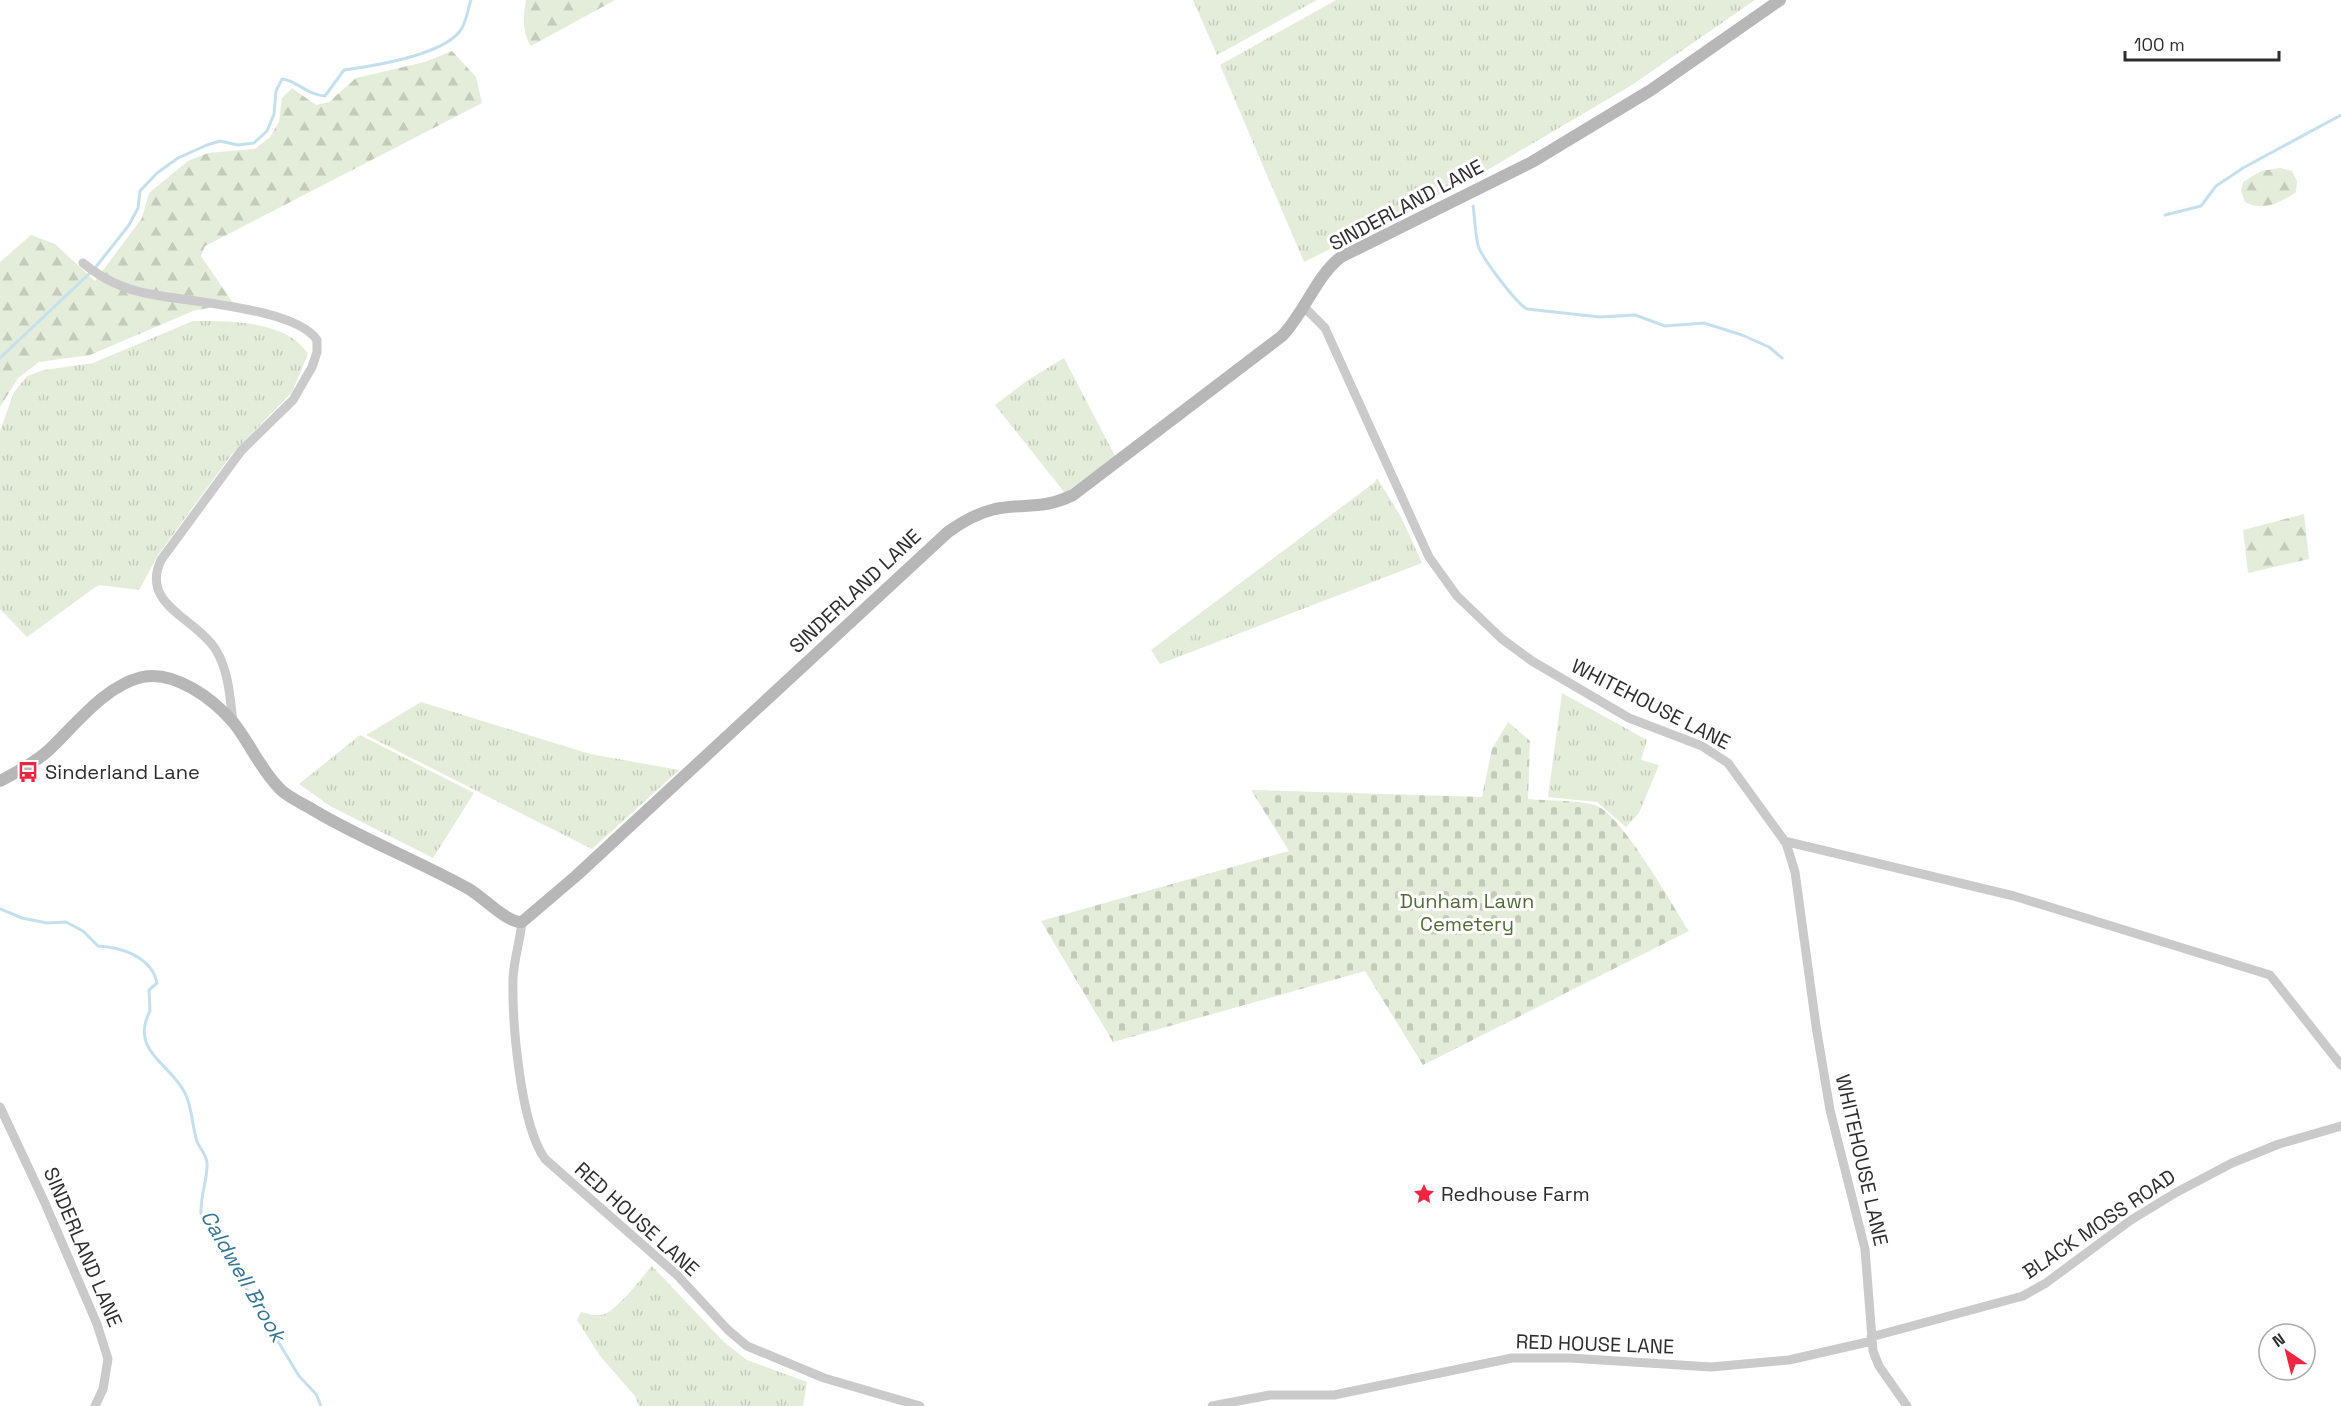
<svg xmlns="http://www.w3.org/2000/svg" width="2341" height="1406" font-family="'Space Grotesk',sans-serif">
<defs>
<pattern id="grass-tufts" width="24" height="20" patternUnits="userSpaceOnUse" patternTransform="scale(1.5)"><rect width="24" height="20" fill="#e4ecda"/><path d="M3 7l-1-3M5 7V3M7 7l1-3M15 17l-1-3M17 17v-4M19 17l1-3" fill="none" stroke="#c4cbbb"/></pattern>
<pattern id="forest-firs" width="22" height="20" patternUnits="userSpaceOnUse" patternTransform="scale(1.5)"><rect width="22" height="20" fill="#e4ecda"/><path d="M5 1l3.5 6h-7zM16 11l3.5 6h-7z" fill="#c4cbbb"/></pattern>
<pattern id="cemetery-stones" width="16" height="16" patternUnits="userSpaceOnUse" patternTransform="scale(1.5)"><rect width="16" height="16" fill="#e4ecda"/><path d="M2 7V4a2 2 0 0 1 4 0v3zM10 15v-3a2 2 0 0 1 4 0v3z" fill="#c4cbbb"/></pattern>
</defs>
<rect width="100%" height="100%" fill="#fff"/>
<path fill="url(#grass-tufts)" d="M1193 0H1317L1217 55Z
M1336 0H1755L1632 85 1479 175 1304 262 1220 65Z
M193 321C228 321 287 320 308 354L292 392 232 454 158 555 139 590 100 585 94 588 27 637 0 609V431L14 392 27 376 44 370 93 363Z
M1064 358 1115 456 1065 493 995 405 1028 380Z
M1377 478 1401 517 1422 563 1160 664 1151 650 1375 482Z
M1562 693 1647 740 1641 760 1659 765 1639 813 1626 827 1597 802 1548 797Z
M421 702 590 754 679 770 592 849 366 735Z
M360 735 474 793 433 858 330 806 299 784Z
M652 1266 724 1342 747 1360 807 1382 803 1406H639L635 1396 600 1356 577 1320 581 1312C589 1314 597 1317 605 1314 620 1307 640 1279 652 1266Z"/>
<path fill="url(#forest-firs)" d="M526 0H615L531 46C522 33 523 15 526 0Z
M452 51 476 77 482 103 205 246 201 256 233 303 193 311 90 355 39 362 18 378 0 407V262L31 235 55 244 95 281 142 218 149 193 188 161 208 153 255 149 270 137 279 122 282 98 292 88 316 105 329 102 356 78 425 62Z
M2280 168 2292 171 2297 181 2296 192C2281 203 2262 212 2245 202L2241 191 2243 182 2261 171Z
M2304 514 2309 559 2248 573 2243 530Z"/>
<path fill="url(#cemetery-stones)" d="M1508 722 1530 741 1528 799C1545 801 1583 800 1597 806 1623 817 1672 905 1689 931L1423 1065 1365 971 1113 1042 1041 921 1289 851 1251 790 1482 797 1492 749Z"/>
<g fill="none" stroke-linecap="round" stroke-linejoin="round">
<path stroke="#c5e0ed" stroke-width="3" d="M1473 206C1475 219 1475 232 1478 245 1481 257 1516 303 1527 309L1600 317 1635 315 1665 326 1704 323 1742 335 1769 347 1782 358
M2165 215 2201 206 2216 186 2243 168 2341 115
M95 268 129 225 138 208 140 191 157 173 178 158 207 145 220 141 238 145 254 143 267 131 274 114 276 91 282 79C298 81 307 95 325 96L344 70C373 66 442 55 460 31 466 24 468 9 471 0
M0 358 90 273
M0 909 22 918 47 923 66 922 83 931 98 946C121 947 152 957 157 983L149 990 150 1011C129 1051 171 1064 185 1093 192 1107 192 1124 196 1138 198 1147 207 1155 207 1163 208 1179 200 1195 201 1214L299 1376 316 1394 321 1406"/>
<path stroke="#cacaca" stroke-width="9" d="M83 263C101 278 121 288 145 293 184 302 295 307 317 340V352L312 367 293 400 241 451 161 560C140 605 195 617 216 650 229 672 230 698 233 722
M1305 308 1325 328 1429 557 1457 596 1502 639 1532 661 1629 718 1702 746 1728 763 1786 843 1795 872 1816 1026 1830 1110 1865 1249 1873 1351 1879 1366 1907 1406
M1784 841 2014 896 2270 975 2341 1065
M522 922C520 941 514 959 513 978 512 1021 520 1124 545 1159L677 1275 728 1330 747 1346 824 1378 920 1406
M0 1107 44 1201 97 1324 108 1359 103 1389 95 1406
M1871 1337 2023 1296 2046 1283 2131 1220 2177 1192 2232 1163 2279 1144 2341 1126
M1212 1406 1270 1395H1334L1512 1358H1570L1711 1367 1789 1360 1872 1341"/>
<path stroke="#b7b7b7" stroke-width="12" d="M0 781C17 772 36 762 50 749 77 723 105 686 142 677 175 670 213 699 233 722 250 743 260 769 280 789 289 798 304 804 315 811 364 840 419 861 469 889 483 897 507 923 522 922L576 876 948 532C962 522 978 513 995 509 1025 503 1042 510 1073 495L1282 336C1305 312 1316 276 1341 257L1532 162 1651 90 1780 0"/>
</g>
<defs>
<symbol id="bus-bare" viewBox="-9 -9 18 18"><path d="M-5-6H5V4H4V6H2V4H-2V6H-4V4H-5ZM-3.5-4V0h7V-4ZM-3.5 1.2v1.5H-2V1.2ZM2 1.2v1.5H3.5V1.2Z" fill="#ee2540" stroke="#fff" stroke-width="2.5" paint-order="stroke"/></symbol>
<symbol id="sight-bare" viewBox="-9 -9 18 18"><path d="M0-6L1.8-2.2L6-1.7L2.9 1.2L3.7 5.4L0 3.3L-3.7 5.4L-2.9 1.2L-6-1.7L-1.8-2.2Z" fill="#ee2540" stroke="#fff" stroke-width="2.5" paint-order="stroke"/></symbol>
</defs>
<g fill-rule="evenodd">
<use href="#bus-bare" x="13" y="757" width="30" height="30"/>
<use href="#sight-bare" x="1409" y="1179" width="30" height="30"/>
</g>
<g text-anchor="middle" stroke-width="6" stroke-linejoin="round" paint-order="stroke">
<g font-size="20" fill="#2d2d2d" stroke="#fff">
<text transform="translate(1406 205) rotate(-28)" y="7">SINDERLAND LANE</text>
<text transform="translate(855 591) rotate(-43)" y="7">SINDERLAND LANE</text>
<text transform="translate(1651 704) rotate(27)" y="7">WHITEHOUSE LANE</text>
<text transform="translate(1862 1160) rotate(77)" y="7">WHITEHOUSE LANE</text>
<text transform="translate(637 1219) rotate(42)" y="7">RED HOUSE LANE</text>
<text transform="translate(2099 1224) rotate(-34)" y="7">BLACK MOSS ROAD</text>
<text transform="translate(83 1247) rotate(67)" y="7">SINDERLAND LANE</text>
<text transform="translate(1595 1344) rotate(2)" y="7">RED HOUSE LANE</text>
</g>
<g font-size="20" fill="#2d2d2d" stroke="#fff" text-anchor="start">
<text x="45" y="779">Sinderland Lane</text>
<text x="1441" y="1201">Redhouse Farm</text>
</g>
<g font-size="20" fill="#536b39" stroke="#fff">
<text x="1467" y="908">Dunham Lawn<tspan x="1467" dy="23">Cemetery</tspan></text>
</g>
<g font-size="21" font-style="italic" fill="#377593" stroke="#fff">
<text transform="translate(243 1276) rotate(60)" y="7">Caldwell Brook</text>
</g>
</g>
<g transform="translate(2287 1352) rotate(325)"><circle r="28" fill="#ffffff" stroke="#ababab" stroke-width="1.5"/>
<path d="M0-4.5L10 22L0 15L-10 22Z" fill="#ee2540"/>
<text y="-9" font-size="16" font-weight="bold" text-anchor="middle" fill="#2d2d2d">N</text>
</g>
<path d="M2125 51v9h154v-9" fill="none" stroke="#2d2d2d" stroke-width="3"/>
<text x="2134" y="51" font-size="18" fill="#2d2d2d" stroke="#ffffff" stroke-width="4.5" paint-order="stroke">100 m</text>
</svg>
